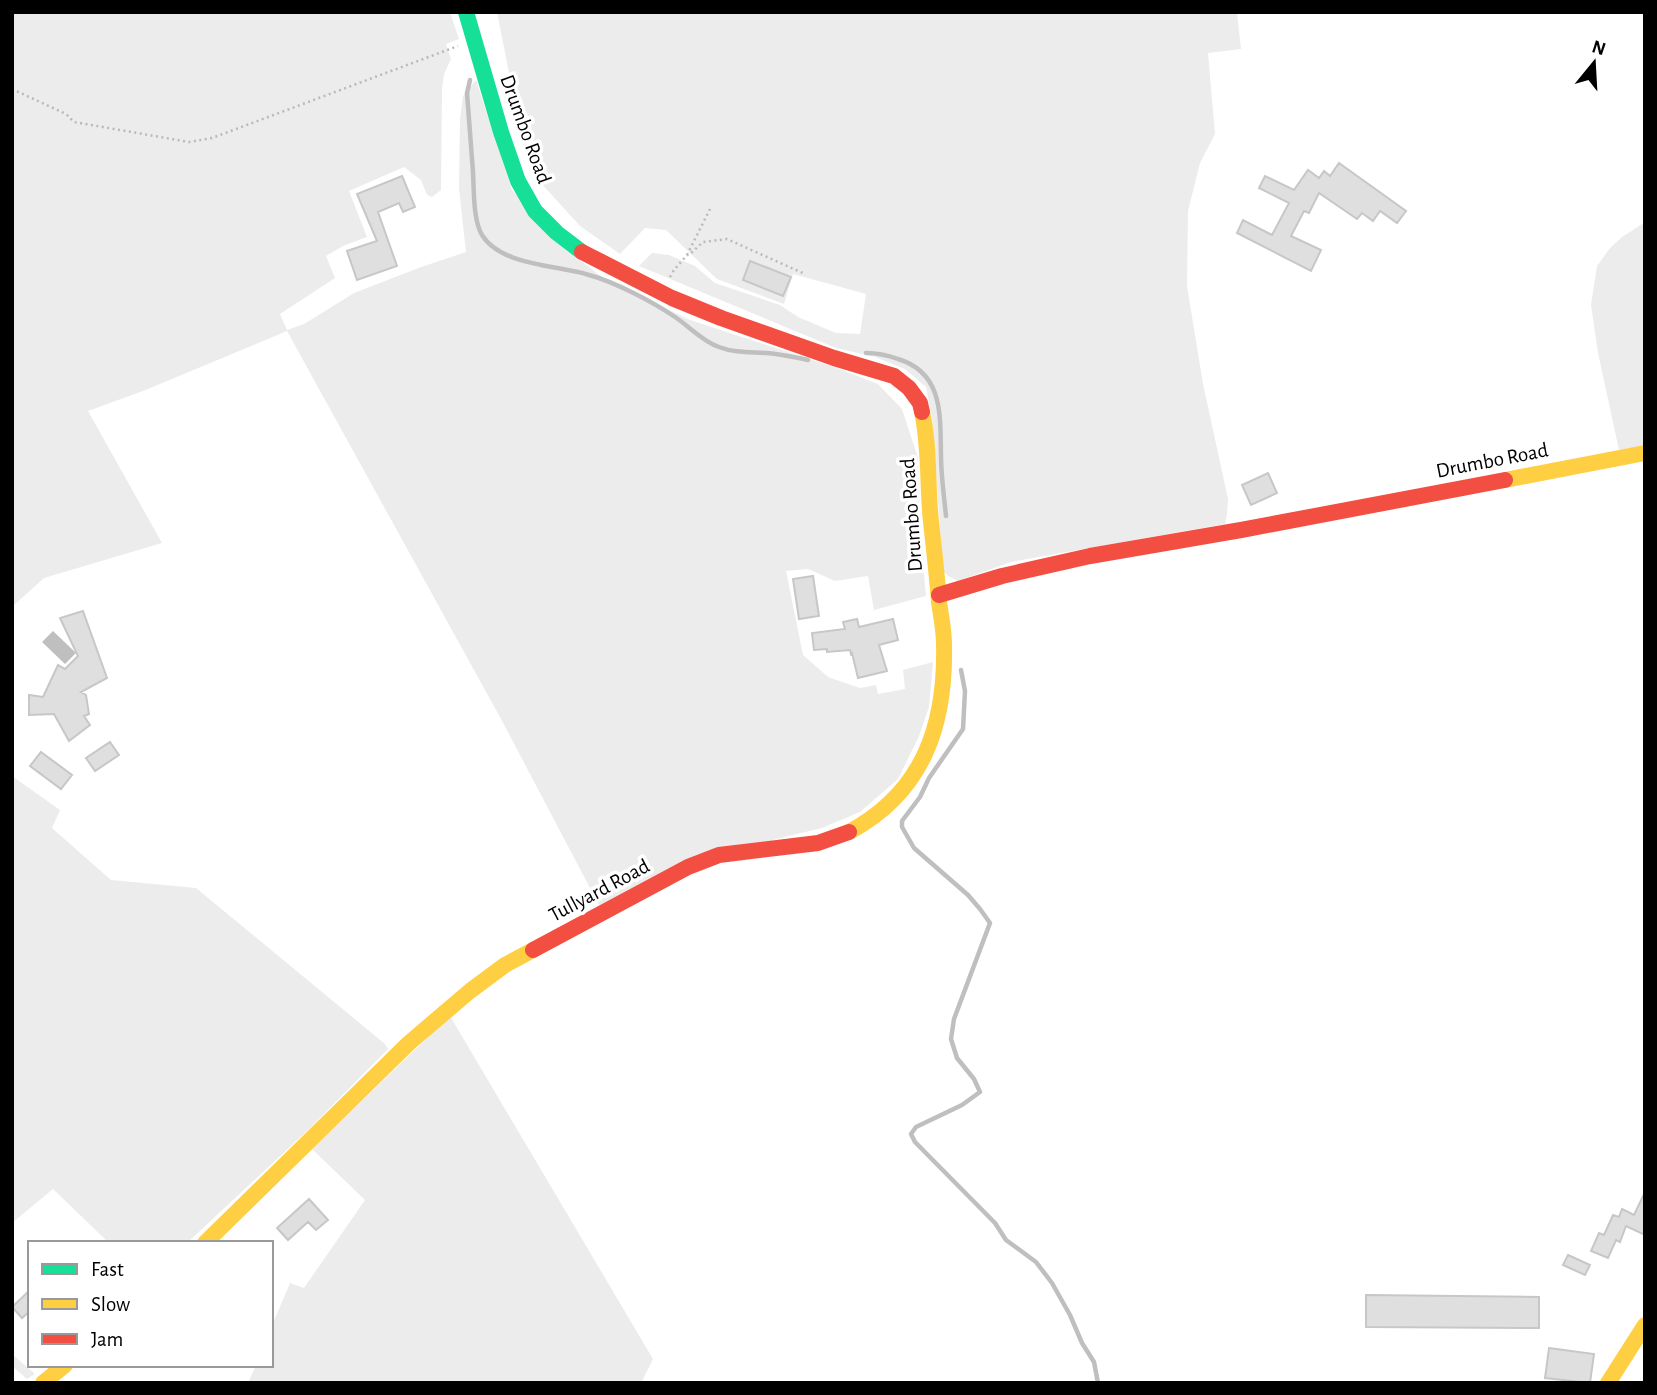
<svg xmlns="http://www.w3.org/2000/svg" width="1657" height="1395" font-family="'Alegreya Sans',sans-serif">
<rect width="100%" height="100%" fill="#fff"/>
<path fill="#ececec" d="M12 12H450L459 39 446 44 451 59 444 74 442 89 441 190 432 197 427 195 421 180 404 167 349 191 367 237 343 246 326 256 335 278 280 314 287 330 304 324 354 293 421 267 466 252 459 189 460 119 463 96 476 80 512 190 577 258 602 277 690 320 837 368 878 384 902 409 918 458 920 535 926 596 874 610 868 576 835 581 808 569 786 571 803 655 828 677 860 688 876 685 878 694 905 689 903 670 933 662 929 707 919 736 898 779 860 812 822 828 776 839 599 905 501 719 287 331 143 391 88 411 162 543 44 578 12 607V439L14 438 12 430Z
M497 12H1237L1241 49 1208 53 1215 134 1200 163 1188 211 1187 286 1203 384 1228 499 1227 514 1225 524 1011 562 958 581 948 576 943 571 932 419 926 387 905 369 875 357 836 348 639 266 652 253 669 255 695 266 715 283 780 305 798 317 836 333 860 334 866 294 793 274 784 304 717 279 666 230 645 228 620 254 580 226 540 182 522 139Z
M1645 222V446L1619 450 1598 353 1591 305 1597 266 1610 248 1622 237Z
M12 776 60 810 52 828 111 880 196 888 385 1044 388 1049 307 1131 187 1243H109L53 1189 12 1223Z
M450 1016 653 1359 641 1383H248L256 1365H271V1328L290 1283 304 1288 365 1200 312 1149Z
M12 1354 35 1374 27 1379 12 1366Z"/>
<path fill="#bfbfbf" d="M53 631 76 653 65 664 42 642Z"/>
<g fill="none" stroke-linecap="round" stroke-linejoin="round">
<path stroke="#bfbfbf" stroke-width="4.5" d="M470 80 467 93C469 119 471 146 473 172 474 190 473 220 482 235 501 266 558 265 589 275 615 282 653 302 675 317 690 327 702 341 719 347 734 353 750 352 766 353 780 354 794 357 808 360
M866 353C877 353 887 355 898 359 944 373 940 416 941 455 941 475 944 496 946 516
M961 670 965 691 963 729 929 778 920 797 902 821V827L914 848 968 895 980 909 990 923 954 1019 951 1039 957 1058 974 1079 980 1092 962 1105 916 1127 911 1134 915 1142 995 1223 1006 1240 1036 1262 1052 1283 1070 1315 1082 1343 1094 1362 1098 1383"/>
</g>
<path fill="#dfdfdf" stroke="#c7c7c7" stroke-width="2" d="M1339 163 1406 211 1397 223 1380 211 1373 221 1362 213 1357 219 1319 193 1309 213 1304 211 1291 236 1321 250 1311 271 1237 233 1243 220 1272 235 1289 203 1259 188 1265 176 1294 190 1308 170 1319 178 1324 171 1330 176Z
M402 176 415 207 403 212 399 203 378 212 397 266 357 280 347 251 377 241 357 194Z
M750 261 791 277 783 296 743 280Z
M1268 473 1277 493 1251 505 1242 485Z
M813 576 819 616 799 619 793 579Z
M83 611 107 678 81 692 86 695 89 714 84 716 90 725 69 741 54 714 29 715V695L43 697 58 665 65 669 78 656 60 618Z
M857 619 859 627 893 619 898 640 879 645 887 671 858 678 852 653 851 654 850 650 827 652V649L814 650 812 633 845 629 843 622Z
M110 742 119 755 95 771 86 758Z
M41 752 72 775 61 789 30 766Z
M1645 1192V1235L1626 1226 1620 1242 1616 1240 1608 1258 1591 1251 1599 1233 1604 1235 1613 1215 1619 1217 1622 1209 1634 1215Z
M309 1199 328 1220 316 1230 308 1222 288 1240 277 1228Z
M1568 1255 1590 1265 1585 1275 1563 1265Z
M30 1290V1311L22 1318 12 1307Z
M1366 1295 1539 1297V1328L1366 1327Z
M1549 1348 1594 1354 1590 1383 1545 1378Z"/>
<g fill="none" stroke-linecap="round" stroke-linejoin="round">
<path stroke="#b9b9b9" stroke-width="2.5" stroke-dasharray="2 3.5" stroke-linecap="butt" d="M12 89 66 114 74 122 189 142 212 138 458 46
M687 255 711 207
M670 277 674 270 687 255H689L703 242 727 239 805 274"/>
<path stroke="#16e098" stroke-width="16" d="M466 12 501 132 518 181 535 211 557 233 582 252"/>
<path stroke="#ffcf43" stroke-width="16" d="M1505 480 1645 453
M849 832C924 792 946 724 944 644 944 630 941 616 939 602 937 575 934 549 931 522 927 485 930 448 922 412
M205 1243 409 1043 470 991 505 965 533 950
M43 1383 65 1365
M1608 1383 1645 1325"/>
<path stroke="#f24e42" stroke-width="16" d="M582 252 672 298 721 318 834 358 894 376 909 388 920 403 922 412
M939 595 1002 576 1090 556 1241 530 1505 480
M533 950 688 867 719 855 818 843 849 832"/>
</g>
<g text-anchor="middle" stroke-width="7" stroke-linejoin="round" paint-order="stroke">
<g font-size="21" fill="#000" stroke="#fff">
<text transform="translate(526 129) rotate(70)" y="7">Drumbo Road</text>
<text transform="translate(1492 460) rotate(-11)" y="7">Drumbo Road</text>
<text transform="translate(911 515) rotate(-94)" y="7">Drumbo Road</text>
<text transform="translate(599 890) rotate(-28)" y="7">Tullyard Road</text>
</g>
</g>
<rect width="1657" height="1395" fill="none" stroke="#000000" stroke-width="28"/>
<rect x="28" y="1241" width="245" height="126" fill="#ffffff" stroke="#999999" stroke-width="2"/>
<rect x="42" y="1264" width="35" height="10" fill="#16e098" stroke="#999999" stroke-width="2"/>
<text x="91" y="1276" font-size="21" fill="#000000">Fast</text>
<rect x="42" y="1299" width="35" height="10" fill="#ffcf43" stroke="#999999" stroke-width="2"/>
<text x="91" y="1311" font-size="21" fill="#000000">Slow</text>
<rect x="42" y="1334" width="35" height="10" fill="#f24e42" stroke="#999999" stroke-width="2"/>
<text x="91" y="1346" font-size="21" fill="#000000">Jam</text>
<g transform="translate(1594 63) rotate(18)" stroke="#ffffff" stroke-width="5" paint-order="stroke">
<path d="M0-5L12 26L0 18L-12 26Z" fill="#000000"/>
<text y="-10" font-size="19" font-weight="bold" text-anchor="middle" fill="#000000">N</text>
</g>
</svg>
